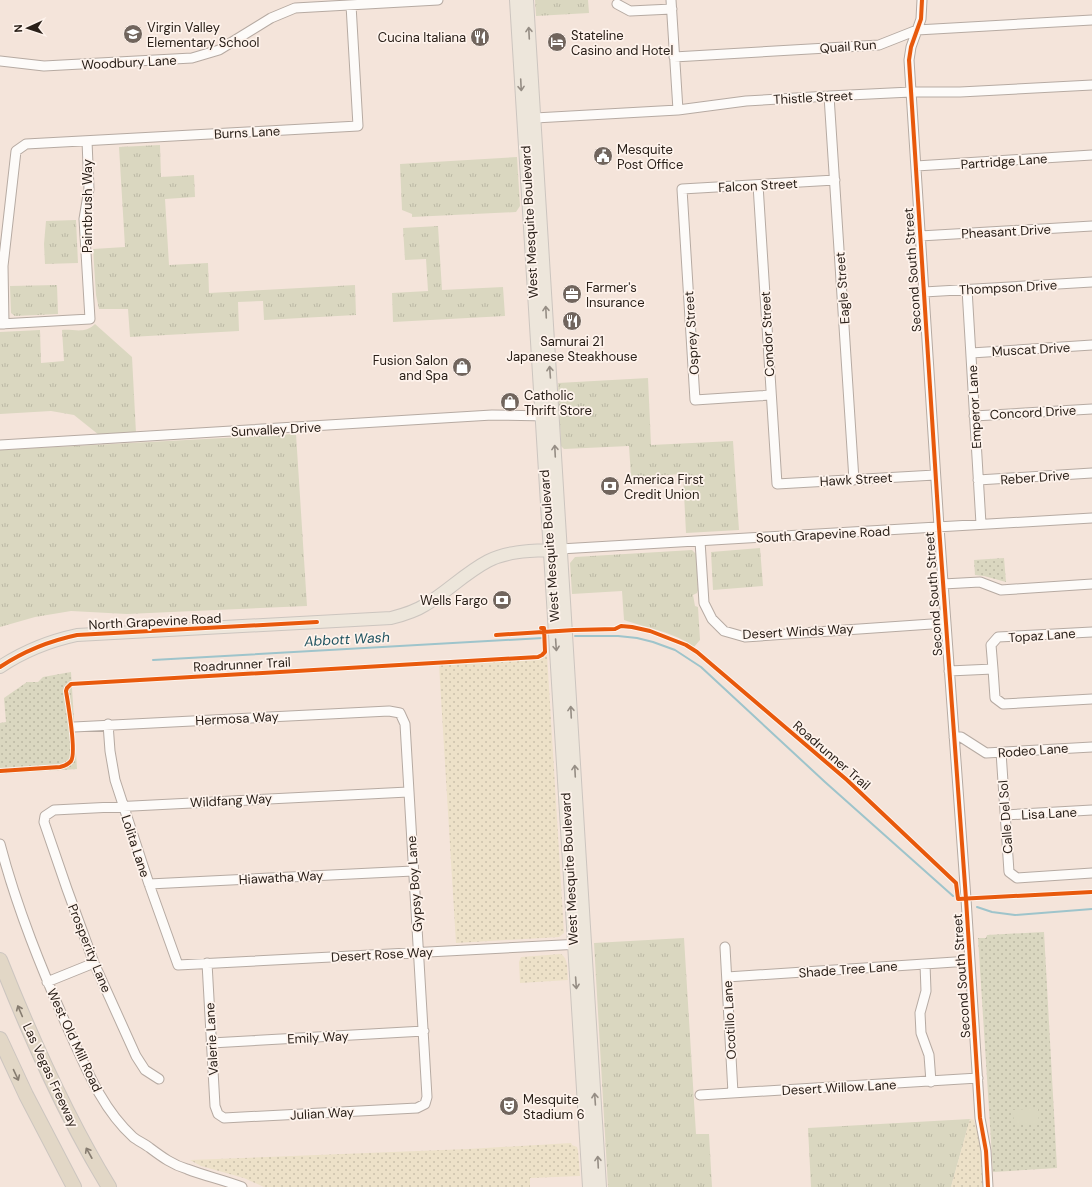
<svg xmlns="http://www.w3.org/2000/svg" width="1092" height="1187" font-family="'DM Sans',sans-serif">
<defs>
<pattern id="grass-tufts" width="24" height="20" patternUnits="userSpaceOnUse"><rect width="24" height="20" fill="#dad7c0"/><path d="M3 7l-1-3M5 7V3M7 7l1-3M15 17l-1-3M17 17v-4M19 17l1-3" fill="none" stroke="#bbb8a4"/></pattern>
<pattern id="sand-dots" width="8" height="8" patternUnits="userSpaceOnUse"><rect width="8" height="8" fill="#ede1c8"/><path d="M2 2h.1M6 6h.1" fill="none" stroke="#cbc1ab" stroke-width="1.8" stroke-linecap="round"/></pattern>
<pattern id="park-dots" width="8" height="8" patternUnits="userSpaceOnUse"><rect width="8" height="8" fill="#dad7c0"/><path d="M2 2h.1M6 6h.1" fill="none" stroke="#bbb8a4" stroke-width="1.8" stroke-linecap="round"/></pattern>
</defs>
<rect width="100%" height="100%" fill="#f4e4da"/>
<path fill="url(#grass-tufts)" d="M535 0H588L589 13 536 16Z
M160 145 161 177 194 175 195 197 165 199 169 265 208 263 209 293 355 285 356 315 264 320 263 301 238 302 239 331 130 337 128 309H99L96 295 93 249 125 247 119 147Z
M517 157 520 206 516 212 412 217V214L402 210 400 164Z
M76 220 78 263 45 264 44 244 46 221Z
M438 226 442 290 503 287 505 316 393 322 392 293 428 291 426 259 405 260 403 228Z
M57 285 58 314 15 316 11 313 10 286Z
M95 324 132 357 136 433 99 435 74 415 51 411 0 414V332L40 330 41 363 64 361 62 330C75 329 85 334 95 324Z
M648 378 651 445 733 441 739 530 686 533 683 474 631 477 629 446 564 449 561 446 558 383Z
M296 434 307 606 127 614 71 611 35 617 0 627V450Z
M760 548 763 586 713 590 711 552Z
M692 550 696 554 698 590 697 593 693 595 695 606 698 607 700 640 694 647C674 632 647 628 624 620L622 591 572 594 570 563 575 557Z
M684 938 696 1134H709L712 1187H608L594 943Z
M970 1119 951 1187H811L808 1128Z"/>
<path fill="url(#sand-dots)" d="M547 655 564 933 559 937 456 943 439 665 538 659Z
M561 954C569 959 567 972 568 980L520 983 519 962 521 957Z
M970 1119 974 1120 982 1148 983 1187H951Z
M571 1143 572 1145 577 1147 578 1150 580 1176 530 1178V1187H264L244 1178 201 1166 190 1160 468 1149Z"/>
<path fill="url(#park-dots)" d="M1004 558 1006 582 984 576 975 575 974 560Z
M71 672 77 769 0 774V723L6 722 4 698 27 682H38L43 677Z
M1044 932 1057 1168 993 1172 978 938H986L987 935Z"/>
<path fill="#dad7c0" d="M1038 1108 1039 1124 1014 1125 1013 1110Z"/>
<g fill="none" stroke-linecap="round" stroke-linejoin="round">
<path stroke="#9ec4cb" stroke-width="2" d="M575 636H618L637 638 653 642 675 650 701 667 825 782 953 896
M153 660 543 638
M977 907 992 912 1015 915 1092 909"/>
<defs>
<path id="minor" d="M671 0 678 110
M922 0 921 19 911 47 909 60 939 527 966 899 980 1118 986 1151 988 1187
M617 4 630 11 672 9
M674 57 879 45 917 30 1092 20
M0 61 44 66 192 58 219 50 271 18 295 8 438 0
M829 96 854 480
M535 118 678 110 746 101 829 96 911 92H960L1092 85
M916 166 1092 155
M758 185 777 484 935 475
M920 236 1092 226
M967 289 981 524
M924 292 1092 282
M0 324 90 319 84 219 89 189 87 141
M4 324 3 266 16 151 26 144 358 126 351 5
M971 353 1092 345
M771 395 695 400 682 189 835 180
M974 416 1092 409
M0 445 492 415 547 416
M978 480 1092 473
M700 541 704 603 712 619 724 631 745 637 946 623
M560 549 1092 518
M943 584 980 582 1001 590 1092 584
M993 669 995 698 1003 704 1092 699
M949 671 993 669 991 645 998 637 1092 632
M108 724 110 751 115 780 149 884 178 965 581 944
M74 727 389 711 400 713 405 724 427 1097 425 1104 417 1108 224 1118 218 1114 215 1106 207 963
M954 737H961L986 753 1092 747
M1001 752 1009 872 1017 878 1092 873
M1005 815 1092 810
M0 844C17 909 42 970 69 1031 86 1068 102 1109 133 1137 138 1141 145 1144 150 1148 162 1157 173 1165 187 1169 205 1176 224 1180 242 1187
M149 884 413 871
M725 947 733 1093
M925 964 926 991 920 1013 921 1033 929 1055 931 1082
M727 977 970 961
M47 982 94 963
M211 1043 424 1031
M159 1079 145 1070 136 1056 94 963 67 889 44 822 45 816 54 810 408 792
M700 1095 978 1078"/>
<path id="major" d="M516 0 589 1187
M527 0 600 1187
M0 667C24 651 49 641 77 635L391 618C403 615 414 612 425 605 447 592 465 573 488 561 509 550 535 551 557 550"/>
<path id="highway" d="M0 960C31 1038 65 1115 109 1187
M0 1039 26 1095 74 1187"/>
</defs>
<use href="#minor" stroke="#b6aaa2" stroke-width="11"/>
<use href="#major" stroke="#ccc5bf" stroke-width="14"/>
<use href="#highway" stroke="#ccc5bf" stroke-width="16"/>
<use href="#minor" stroke="#fdfbf9" stroke-width="9"/>
<use href="#major" stroke="#ede6db" stroke-width="12"/>
<use href="#highway" stroke="#e2d7c6" stroke-width="14"/>
<defs>
<path id="cycleway" d="M922 0 921 19 911 47 909 60 939 527 966 899 980 1118 986 1151 988 1187
M496 635 574 630 615 629 621 626 632 627 650 631 686 645 697 652 847 780 956 883 958 899 1092 892
M0 667C24 651 49 641 77 635L317 622
M0 771 60 767C64 766 68 765 71 761 77 753 68 704 66 691L67 688 71 684 538 657 542 655 545 652 544 628H541"/>
</defs>
<use href="#cycleway" stroke="#fef3ec" stroke-width="6"/>
<use href="#cycleway" stroke="#e8590c" stroke-width="4"/>
</g>
<defs><path id="oneway-shaft" d="M-6 0H5M1.5-3L5.5 0L1.5 3" fill="none" stroke-width="1.6" stroke-linecap="round" stroke-linejoin="round"/></defs>
<g stroke="#958d84">
<use href="#oneway-shaft" transform="translate(529 33) rotate(-93)"/>
<use href="#oneway-shaft" transform="translate(521 85) rotate(87)"/>
<use href="#oneway-shaft" transform="translate(546 312) rotate(-93)"/>
<use href="#oneway-shaft" transform="translate(550 372) rotate(-94)"/>
<use href="#oneway-shaft" transform="translate(555 451) rotate(-93)"/>
<use href="#oneway-shaft" transform="translate(556 645) rotate(86)"/>
<use href="#oneway-shaft" transform="translate(571 712) rotate(-93)"/>
<use href="#oneway-shaft" transform="translate(575 771) rotate(-93)"/>
<use href="#oneway-shaft" transform="translate(576 983) rotate(86)"/>
<use href="#oneway-shaft" transform="translate(595 1099) rotate(-94)"/>
<use href="#oneway-shaft" transform="translate(598 1162) rotate(-93)"/>
</g>
<g stroke="#867c70">
<use href="#oneway-shaft" transform="translate(20 1011) rotate(-113)"/>
<use href="#oneway-shaft" transform="translate(16 1075) rotate(65)"/>
<use href="#oneway-shaft" transform="translate(89 1153) rotate(-119)"/>
</g>
<defs>
<symbol id="school-disc" viewBox="-11 -11 22 22"><circle r="9.5" fill="#71655d" stroke="#fef3ec"/><path d="M0-5L7-2L0 1L-7-2ZM-4 1L0 2.5L4 1V4Q0 6-4 4Z" fill="#fff"/></symbol>
<symbol id="restaurant-disc" viewBox="-11 -11 22 22"><circle r="9.5" fill="#71655d" stroke="#fef3ec"/><path d="M-5-6h1v4h1v-4h1v4h1v-4h1v5L-1.5 .5V6h-2V.5L-5-1ZM5-6V6H3V1.5H1.5Q1.5-4 5-6Z" fill="#fff"/></symbol>
<symbol id="hotel-disc" viewBox="-11 -11 22 22"><circle r="9.5" fill="#71655d" stroke="#fef3ec"/><path d="M-6-4.5h1.5V1H6V5H4.5V3h-9V5H-6ZM-4 0a1.8 1.8 0 1 1 3.6 0ZM.5 0V-2.5h3Q6-2.5 6 0Z" fill="#fff"/></symbol>
<symbol id="civic-disc" viewBox="-11 -11 22 22"><circle r="9.5" fill="#71655d" stroke="#fef3ec"/><path d="M-.6-6.5H3V-4.5H.6V-3L4-1V1h2V6H-6V1h2V-1L-.6-3ZM-1.2 2.5V6h2.4V2.5Z" fill="#fff"/></symbol>
<symbol id="office-disc" viewBox="-11 -11 22 22"><circle r="9.5" fill="#71655d" stroke="#fef3ec"/><path d="M-6-3h4V-5.5h4V-3h4V5H-6ZM-1-4.5V-3h2v-1.5ZM-6 0V1H6V0Z" fill="#fff"/></symbol>
<symbol id="shop-disc" viewBox="-11 -11 22 22"><circle r="9.5" fill="#71655d" stroke="#fef3ec"/><path d="M-5-2.5h2.3a2.7 3.5 0 0 1 5.4 0H5L5.5 6h-11ZM-1.5-2.5h3a1.5 2.3 0 0 0-3 0Z" fill="#fff"/></symbol>
<symbol id="bank-disc" viewBox="-11 -11 22 22"><circle r="9.5" fill="#71655d" stroke="#fef3ec"/><path d="M-6-4H6V4H-6ZM0-2.3a2.3 2.3 0 1 0 0 4.6a2.3 2.3 0 1 0 0-4.6Z" fill="#fff"/></symbol>
<symbol id="theatre-disc" viewBox="-11 -11 22 22"><circle r="9.5" fill="#71655d" stroke="#fef3ec"/><path d="M-5-5.5Q0-4 5-5.5V0Q5 5 0 6Q-5 5-5 0ZM-3.3-2.5H-1v1.5H-3.3ZM1-2.5H3.3v1.5H1ZM-2.8 1Q0 5.5 2.8 1Z" fill="#fff"/></symbol>
</defs>
<g fill-rule="evenodd">
<use href="#school-disc" x="122" y="23" width="22" height="22"/>
<use href="#restaurant-disc" x="469" y="26" width="22" height="22"/>
<use href="#hotel-disc" x="546" y="31" width="22" height="22"/>
<use href="#civic-disc" x="592" y="145" width="22" height="22"/>
<use href="#office-disc" x="561" y="283" width="22" height="22"/>
<use href="#restaurant-disc" x="561" y="310" width="22" height="22"/>
<use href="#shop-disc" x="451" y="356" width="22" height="22"/>
<use href="#shop-disc" x="499" y="391" width="22" height="22"/>
<use href="#bank-disc" x="599" y="475" width="22" height="22"/>
<use href="#bank-disc" x="491" y="589" width="22" height="22"/>
<use href="#theatre-disc" x="498" y="1095" width="22" height="22"/>
</g>
<g text-anchor="middle" stroke-width="3.5" stroke-linejoin="round" paint-order="stroke">
<g font-size="13" fill="#2a2019" stroke="#fef3ec" text-anchor="start">
<text x="147" y="32">Virgin Valley<tspan x="147" dy="15">Elementary School</tspan></text>
<text x="571" y="40">Stateline<tspan x="571" dy="15">Casino and Hotel</tspan></text>
<text x="466" y="42" text-anchor="end">Cucina Italiana</text>
<text x="617" y="154">Mesquite<tspan x="617" dy="15">Post Office</tspan></text>
<text x="586" y="292">Farmer's<tspan x="586" dy="15">Insurance</tspan></text>
<text x="572" y="346" text-anchor="middle">Samurai 21<tspan x="572" dy="15">Japanese Steakhouse</tspan></text>
<text x="448" y="365" text-anchor="end">Fusion Salon<tspan x="448" dy="15">and Spa</tspan></text>
<text x="524" y="400">Catholic<tspan x="524" dy="15">Thrift Store</tspan></text>
<text x="624" y="484">America First<tspan x="624" dy="15">Credit Union</tspan></text>
<text x="488" y="605" text-anchor="end">Wells Fargo</text>
<text x="523" y="1104">Mesquite<tspan x="523" dy="15">Stadium 6</tspan></text>
</g>
<g font-size="13" fill="#2a2019" stroke="#fef3ec">
<text transform="translate(848 46) rotate(-4)" y="5">Quail Run</text>
<text transform="translate(129 62) rotate(-3)" y="5">Woodbury Lane</text>
<text transform="translate(813 97) rotate(-3)" y="5">Thistle Street</text>
<text transform="translate(247 132) rotate(-3)" y="5">Burns Lane</text>
<text transform="translate(1004 161) rotate(-4)" y="5">Partridge Lane</text>
<text transform="translate(758 185) rotate(-3)" y="5">Falcon Street</text>
<text transform="translate(87 206) rotate(-90)" y="5">Paintbrush Way</text>
<text transform="translate(529 222) rotate(-93)" y="5">West Mesquite Boulevard</text>
<text transform="translate(1006 231) rotate(-3)" y="5">Pheasant Drive</text>
<text transform="translate(912 270) rotate(-94)" y="5">Second South Street</text>
<text transform="translate(1008 287) rotate(-3)" y="5">Thompson Drive</text>
<text transform="translate(842 288) rotate(-94)" y="5">Eagle Street</text>
<text transform="translate(691 333) rotate(-94)" y="5">Osprey Street</text>
<text transform="translate(767 334) rotate(-93)" y="5">Condor Street</text>
<text transform="translate(1031 349) rotate(-3)" y="5">Muscat Drive</text>
<text transform="translate(974 407) rotate(-93)" y="5">Emperor Lane</text>
<text transform="translate(1033 412) rotate(-3)" y="5">Concord Drive</text>
<text transform="translate(276 429) rotate(-3)" y="5">Sunvalley Drive</text>
<text transform="translate(1035 477) rotate(-4)" y="5">Reber Drive</text>
<text transform="translate(856 479) rotate(-3)" y="5">Hawk Street</text>
<text transform="translate(823 534) rotate(-3)" y="5">South Grapevine Road</text>
<text transform="translate(549 546) rotate(-94)" y="5">West Mesquite Boulevard</text>
<text transform="translate(933 594) rotate(-94)" y="5">Second South Street</text>
<text transform="translate(155 621) rotate(-3)" y="5">North Grapevine Road</text>
<text transform="translate(798 631) rotate(-3)" y="5">Desert Winds Way</text>
<text transform="translate(1042 635) rotate(-4)" y="5">Topaz Lane</text>
<text transform="translate(242 664) rotate(-3)" y="5">Roadrunner Trail</text>
<text transform="translate(237 718) rotate(-3)" y="5">Hermosa Way</text>
<text transform="translate(1033 750) rotate(-4)" y="5">Rodeo Lane</text>
<text transform="translate(832 755) rotate(41)" y="5">Roadrunner Trail</text>
<text transform="translate(231 800) rotate(-3)" y="5">Wildfang Way</text>
<text transform="translate(1049 813) rotate(-3)" y="5">Lisa Lane</text>
<text transform="translate(1005 817) rotate(-94)" y="5">Calle Del Sol</text>
<text transform="translate(136 846) rotate(72)" y="5">Lolita Lane</text>
<text transform="translate(569 869) rotate(-93)" y="5">West Mesquite Boulevard</text>
<text transform="translate(281 877) rotate(-3)" y="5">Hiawatha Way</text>
<text transform="translate(414 884) rotate(-94)" y="5">Gypsy Boy Lane</text>
<text transform="translate(90 948) rotate(68)" y="5">Prosperity Lane</text>
<text transform="translate(382 954) rotate(-3)" y="5">Desert Rose Way</text>
<text transform="translate(848 969) rotate(-4)" y="5">Shade Tree Lane</text>
<text transform="translate(961 976) rotate(-94)" y="5">Second South Street</text>
<text transform="translate(729 1020) rotate(-93)" y="5">Ocotillo Lane</text>
<text transform="translate(318 1037) rotate(-3)" y="5">Emily Way</text>
<text transform="translate(211 1039) rotate(-93)" y="5">Valerie Lane</text>
<text transform="translate(75 1040) rotate(65)" y="5">West Old Mill Road</text>
<text transform="translate(51 1075) rotate(65)" y="5">Las Vegas Freeway</text>
<text transform="translate(839 1087) rotate(-3)" y="5">Desert Willow Lane</text>
<text transform="translate(322 1113) rotate(-3)" y="5">Julian Way</text>
</g>
<g font-size="14" font-style="italic" fill="#225562" stroke="#fef3ec">
<text transform="translate(347 639) rotate(-3)" y="5">Abbott Wash</text>
</g>
</g>
<g transform="translate(28 28) rotate(267)" stroke="#fef3ec" stroke-width="3" paint-order="stroke">
<path d="M0-3L7 15L0 10L-7 15Z" fill="#2a2019"/>
<text y="-6" font-size="11" font-weight="bold" text-anchor="middle" fill="#2a2019">N</text>
</g>
</svg>
